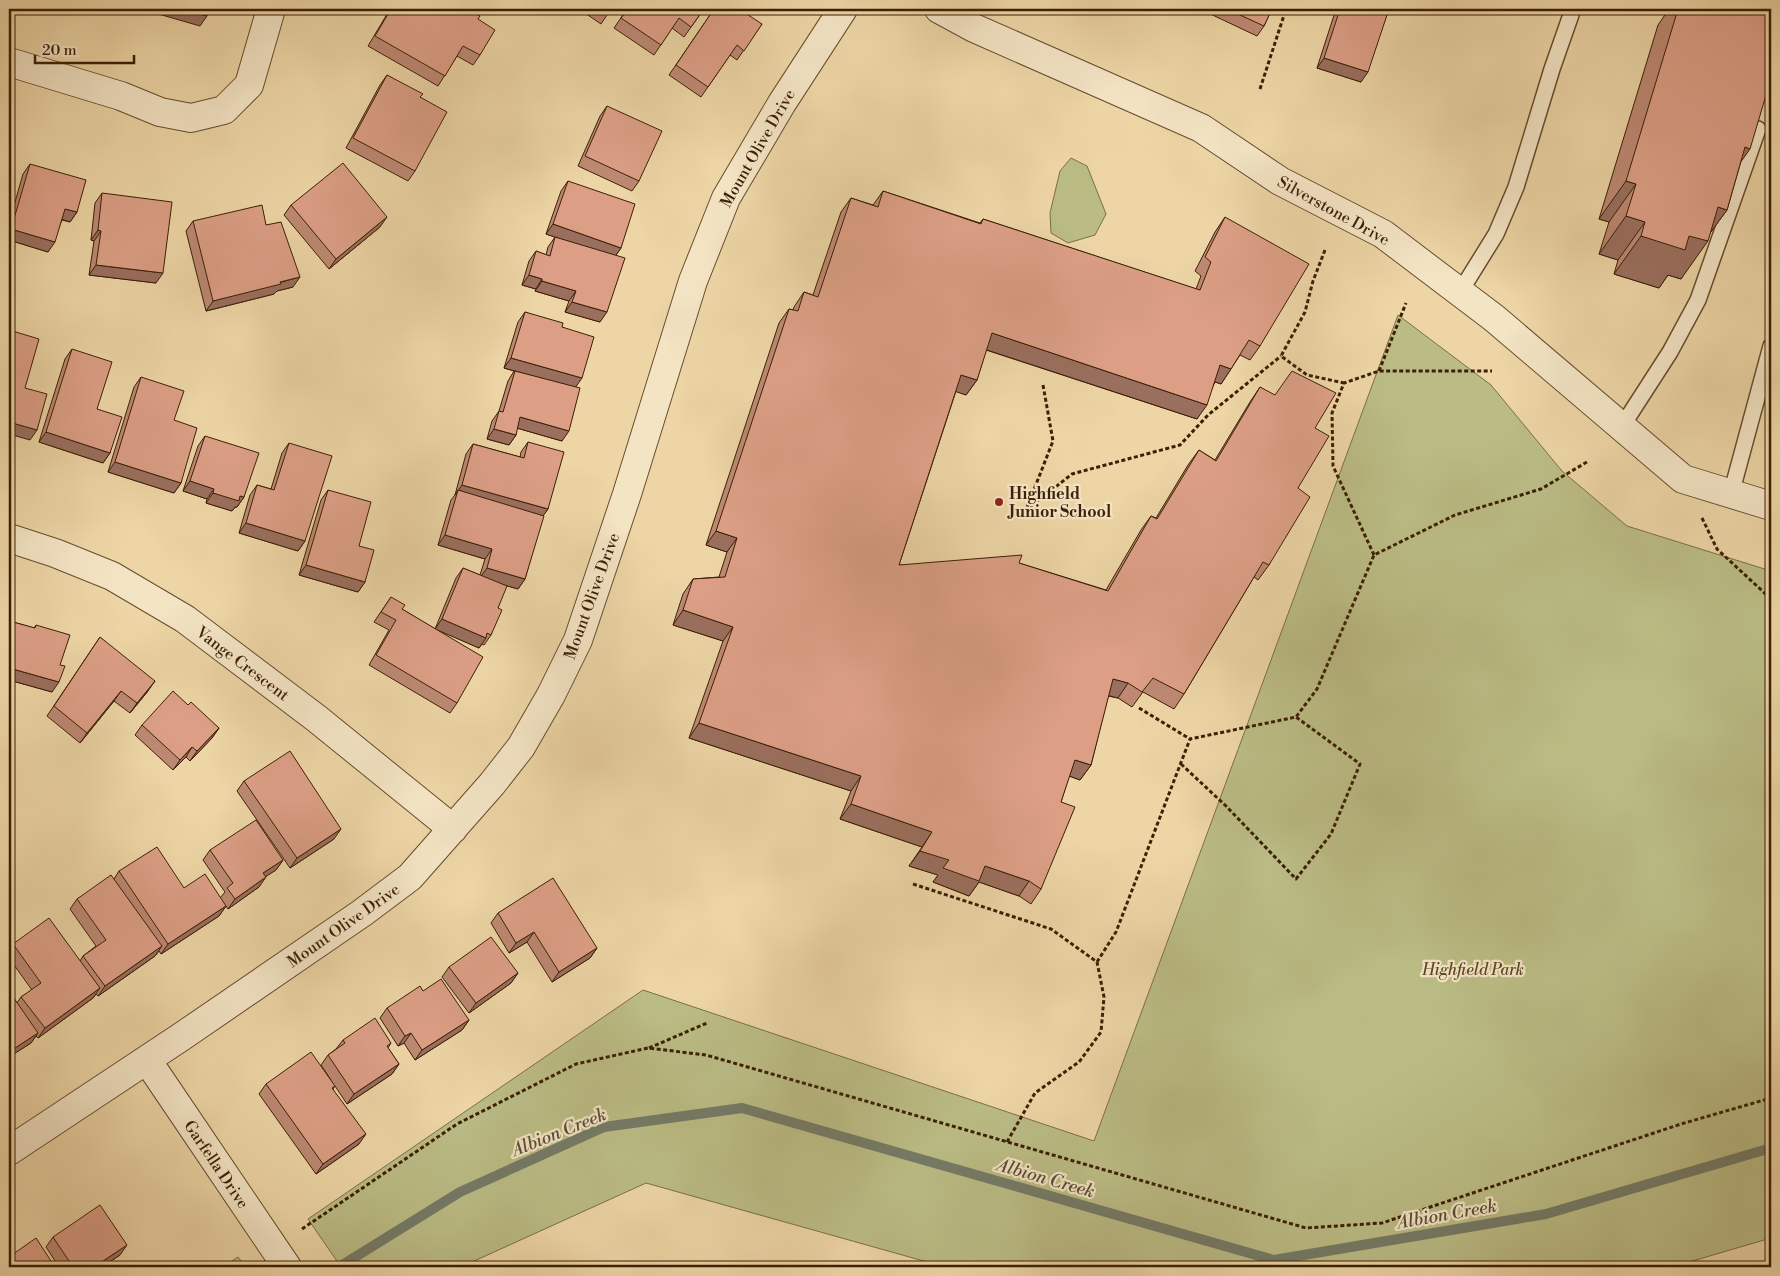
<svg xmlns="http://www.w3.org/2000/svg" width="1780" height="1276" font-family="'Libre Bodoni',serif">
<rect width="100%" height="100%" fill="#edd5a5"/>
<filter id="stains"><feTurbulence type="fractalNoise" baseFrequency=".004" numOctaves="4"/><feColorMatrix values="0 0 0 0 .2 0 0 0 0 .09 0 0 0 0 .02 0 0 0 .5 -.17"/></filter>
<radialGradient id="worn" r=".72"><stop offset=".6" stop-color="#630" stop-opacity="0"/><stop offset="1" stop-color="#630" stop-opacity=".3"/></radialGradient>
<path fill="#bbbc85" stroke="#7c6e46" d="M1071 158 1087 166 1106 214 1095 235 1068 243 1051 233 1050 213 1060 171Z
M1398 315 1491 385 1562 471 1627 526 1771 571V1238L1672 1267H945L646 1183 461 1267H341L308 1219 643 990 1094 1141Z
M238 1257 246 1267H223Z"/>
<g fill="none" stroke-linecap="round" stroke-linejoin="round">
<path stroke="#747b67" stroke-width="10" d="M339 1267 460 1192 604 1127 742 1108 1274 1260 1546 1214 1771 1148"/>
<defs>
<path id="lane" d="M1460 292 1496 234 1516 187 1552 69 1573 9
M1621 428 1670 352 1698 300 1758 129
M1731 494 1771 346"/>
<path id="street" d="M939 9 974 28 1201 128 1280 181 1383 234 1494 318 1683 479 1771 506
M9 62 121 96 160 112 191 118 224 110 249 85 271 9
M9 538 55 553 112 576 185 619 316 718 453 829
M147 1060 287 1267
M9 1151 181 1037 362 913 410 877 492 784 521 747 551 695 578 640 627 494 693 281 726 198 782 103 843 9"/>
</defs>
<use href="#lane" stroke="#684c2e" stroke-width="18"/>
<use href="#street" stroke="#684c2e" stroke-width="30"/>
<path stroke="#3c1f06" stroke-width="3" stroke-dasharray="4 2.5" stroke-linecap="butt" d="M1260 89 1286 9
M1325 250 1313 281 1305 312 1281 356 1307 375 1344 383
M1379 371 1406 303
M1043 385 1053 441 1026 510 1072 474 1180 445 1208 415 1281 356
M1702 518 1717 549 1771 599
M1374 555 1333 466 1332 413 1344 383 1379 371H1492
M1139 708 1190 739
M1181 764 1226 806 1296 879 1331 834 1360 764 1296 717
M913 884 1051 929 1097 962 1104 997 1101 1032 1079 1062 1035 1093 1007 1142
M1097 962 1116 932 1190 739 1296 717 1317 689 1374 555 1455 515 1541 489 1587 462
M649 1048 707 1023
M302 1229 457 1124 576 1064 648 1048 706 1055 1306 1228 1382 1223 1681 1124 1771 1098"/>
<use href="#lane" stroke="#f3e4c4" stroke-width="15"/>
<use href="#street" stroke="#f3e4c4" stroke-width="28"/>
</g>
<path fill="#bd8973" stroke="#3c1f06" d="M390 9H467L478 19 480 55 473 65 457 56 438 86 368 46Z
M579 9H611L601 24Z
M627 9H704L684 37 672 28 654 55 614 28Z
M714 9 762 24 737 60 730 55 701 97 669 75Z
M1205 9H1272L1264 26 1257 36 1204 11Z
M1336 9H1389L1361 82 1317 68Z
M1669 9H1771L1741 161 1727 210 1710 233 1681 279 1668 275 1659 288 1614 274 1618 260 1599 254 1609 222 1599 219 1658 25Z
M387 75 420 97 415 171 408 181 346 148 380 85Z
M607 106 639 181 632 191 578 166 600 116Z
M30 164 77 212 70 222 62 220 48 252 9 240V223L23 174Z
M568 181 621 248 616 255 600 322 565 312 569 301 535 291 536 289 522 285 529 261 536 251 546 255 548 247 555 237 546 234 561 191Z
M883 191 980 223 983 219 1196 289 1201 276 1195 271 1215 232 1225 217 1260 346 1250 360 1240 355 1221 384 1215 382 1197 419 986 350 977 380 966 395 956 391 899 565 1019 563 1106 590 1141 530 1151 516 1156 518 1188 465 1199 450 1215 460 1250 402 1260 387 1315 428 1298 488 1269 565 1258 580 1254 577 1184 694 1174 709 1143 692 1132 707 1118 698 1108 696 1091 765 1080 780 1069 776 1061 802 1041 889 1031 904 1019 896 979 882 969 896 933 882 938 875 909 866 922 847 840 819 851 791 689 738 723 641 673 625 683 594 693 579 719 577 727 552 706 545 779 323 789 309 793 310 794 307 804 292 813 295 841 212 851 198 873 205Z
M102 193 156 283 89 275 94 241 91 240 95 203Z
M291 205 380 227 329 269 284 215Z
M193 221 293 287 277 291 274 294 206 311 186 231Z
M525 312 562 327 576 387 562 441 517 428 516 435 509 445 487 439 492 421 499 411 508 381 514 371 504 368 518 322Z
M72 349 97 409 110 453 103 463 39 442 65 359Z
M141 377 174 420 181 483 174 493 108 472 134 387Z
M205 436 244 497 237 507H235L232 511 206 503 207 499 183 491 198 446Z
M528 442 548 509 543 515 525 579 518 589 504 585 491 635 484 645 482 644 479 648 436 629 457 703 450 713 369 665 389 630 374 622 391 597 402 609 435 629 456 578 463 568 480 575 485 559 438 545 451 500 455 495 466 454 473 444 520 457 521 452Z
M289 443 305 541 298 551 239 533 250 495 257 485 271 489 282 453Z
M328 490 359 546 365 582 358 592 299 575 321 500Z
M13 622 34 628 36 625 60 665 52 692 9 680V629Z
M100 637 148 691 130 713 114 701 80 743 47 716Z
M188 705 219 728 212 738 190 761 186 757 173 770 135 735 142 725Z
M244 781 334 839 290 868 237 791Z
M210 850 283 860 276 870 266 876 259 887 228 909 226 906 219 916 161 954 159 951 155 956 98 996 96 994 93 998 38 1038 36 1036 31 1043 9 1057V991L17 1003 21 997 32 990 9 958V950L13 944 80 961 83 956 96 946 70 909 77 899 114 879 119 871 220 898 225 892 203 860Z
M498 913 597 948 590 958 552 982 527 942 509 953 491 923Z
M449 967 518 973 511 983 469 1013 442 977Z
M423 991 469 1020 462 1030 415 1060 404 1043 398 1046 380 1018 387 1008Z
M343 1040 391 1043 388 1048 399 1064 392 1074 347 1104 335 1086 333 1089 359 1144 316 1174 259 1094 266 1084 331 1080 321 1065 328 1055 336 1049Z
M53 1237 120 1255 102 1267H59L46 1247Z"/>
<path fill="#9a6f5e" stroke="#3c1f06" d="M158 9H181L207 16 200 26 155 13Z
M1324 58 1368 72 1361 82 1317 68Z
M1745 147 1750 149 1723 187Z
M1626 181 1636 184 1609 222 1599 219Z
M1718 207 1727 210 1705 240 1708 241 1681 279 1668 275 1659 288 1614 274 1641 236H1689Z
M65 209 77 212 70 222 58 218Z
M1626 216 1645 222 1618 260 1599 254Z
M387 217 380 227 329 269 336 259Z
M553 224 621 248 614 258 546 234Z
M11 229 55 242 48 252 9 240V232Z
M98 230 101 231 94 241 91 240Z
M96 265 163 273 156 283 89 275Z
M529 275 542 279 536 289 522 285Z
M300 277 293 287 277 291 274 294 206 311 213 301Z
M542 281 576 291 569 301 535 291Z
M572 302 607 312 600 322 565 312Z
M992 333 1207 405 1197 419 981 348Z
M511 358 582 378 575 388 504 368Z
M1220 365 1231 369 1221 384 1210 380Z
M961 375 977 380 966 395 951 390Z
M520 417 569 431 562 441 513 427Z
M9 422 37 430 30 440 9 434Z
M494 429 516 435 509 445 487 439Z
M46 432 110 453 103 463 39 442Z
M115 462 181 483 174 493 108 472Z
M190 481 214 489 207 499 183 491Z
M462 485 548 509 541 519 458 490 455 495Z
M213 493 240 496 244 497 237 507H235L232 511 206 503Z
M246 523 305 541 298 551 239 533Z
M716 531 737 538 727 552 706 545Z
M445 535 492 549 485 559 438 545Z
M306 565 365 582 358 592 299 575Z
M487 568 525 579 518 589 480 578Z
M683 610 733 627 723 641 673 625Z
M442 619 486 638 479 648 435 629Z
M9 668 59 682 52 692 9 680Z
M1113 679 1128 683 1118 698 1102 694Z
M155 681 148 691 130 713 137 703Z
M121 691 114 701 80 743 87 733Z
M699 723 861 776 851 791 689 738Z
M219 728 212 738 190 761 197 751Z
M192 747 186 757 173 770 180 760Z
M1075 760 1091 765 1080 780 1064 774Z
M851 804 932 832 922 847 840 819Z
M341 829 334 839 290 868 297 858Z
M920 851 985 866 1029 881 1019 896 979 882 969 896 933 882 938 875 909 866Z
M283 860 276 870 256 883 263 873Z
M266 877 259 887 228 909 235 899Z
M226 906 219 916 161 954 168 944Z
M534 932 527 942 509 953 516 943Z
M162 946 155 956 98 996 105 986Z
M597 948 590 958 552 982 559 972Z
M518 973 511 983 469 1013 476 1003Z
M100 988 93 998 38 1038 45 1028Z
M469 1020 462 1030 415 1060 422 1050Z
M38 1033 31 1043 9 1057V1052Z
M411 1033 404 1043 398 1046 405 1036Z
M399 1064 392 1074 347 1104 354 1094Z
M366 1134 359 1144 316 1174 323 1164Z
M127 1245 120 1255 102 1267H94Z"/>
<path fill="#dc9f86" stroke="#3c1f06" d="M181 9H209L207 16Z
M391 9H467L480 16 478 19 495 30 480 55 463 46 445 76 375 36Z
M601 9H611L608 14Z
M628 9H704L691 27 679 18 661 45 621 18Z
M714 9H739L762 24 744 51 737 45 708 87 676 65Z
M1227 9H1272L1264 26Z
M1340 9H1389L1368 72 1324 58Z
M1678 9H1771V68L1766 84 1769 85 1750 149 1745 147 1727 210 1718 207 1708 241 1689 236 1685 250 1641 236 1645 222 1626 216 1636 184 1626 181Z
M387 75 423 94 420 97 447 112 415 171 353 138Z
M607 106 662 131 639 181 585 156Z
M343 163 387 217 336 259 291 205Z
M30 164 86 180 77 212 65 209 55 242 11 229Z
M568 181 635 204 621 248 553 224Z
M883 191 981 224 983 219 1200 290 1211 262 1205 257 1225 217 1309 264 1260 346 1249 340 1231 369 1220 365 1207 405 992 333 977 380 961 375 899 565 1022 555 1019 563 1108 591 1151 516 1157 519 1199 450 1216 461 1260 387 1275 395 1292 371 1336 393 1315 428 1329 436 1298 488 1310 497 1269 565 1263 562 1184 694 1153 678 1142 692 1128 683 1113 679 1091 765 1075 760 1061 802 1075 807 1041 889 1029 881 985 866 979 881 943 868 949 860 920 851 932 832 851 804 861 776 699 723 733 627 683 610 693 579 725 577 737 538 716 531 789 309 798 311 804 292 818 297 851 198 878 207Z
M102 193 172 202 163 273 96 265 101 231 98 230Z
M262 205 266 225 281 222 300 277 280 282 281 284 213 301 193 221Z
M555 237 625 258 607 312 572 302 576 291 542 281V279L529 275 536 251 550 256Z
M525 312 563 323 562 327 594 337 582 378 511 358Z
M9 330 39 339 25 388 47 394 37 430 9 422Z
M72 349 112 362 97 409 122 417 110 453 46 432Z
M515 371 580 388 569 431 520 417 516 435 494 429 499 411 503 412Z
M141 377 184 391 174 420 197 428 181 483 115 462Z
M205 436 259 453 244 497 240 496 239 501 213 493 214 489 190 481Z
M528 442 564 452 548 509 462 485 473 444 524 458Z
M289 443 332 456 305 541 246 523 257 485 274 490Z
M328 490 371 502 359 546 374 550 365 582 306 565Z
M458 490 544 516 525 579 487 568 492 549 445 535Z
M463 568 507 586 498 608 502 610 491 635 487 633 486 638 442 619Z
M391 597 405 605 402 609 483 657 457 703 376 655 396 620 381 612Z
M13 622 35 628 36 625 70 635 60 665 65 666 59 682 9 668V638Z
M100 637 155 681 137 703 121 691 87 733 54 706Z
M173 691 188 705 191 702 219 728 197 751 192 747 180 760 142 725Z
M290 751 341 829 297 858 244 781Z
M256 820 283 860 263 873 266 877 235 899 227 888 233 883 210 850Z
M157 847 184 888 205 874 226 906 168 944 119 871Z
M111 875 162 946 105 986 83 956 106 940 77 899Z
M553 878 597 948 559 972 534 932 516 943 498 913Z
M49 918 100 988 45 1028 21 997 41 983 13 944Z
M491 937 518 973 476 1003 449 967Z
M441 979 469 1020 422 1050 411 1033 405 1036 387 1008 420 986 423 991Z
M9 991 38 1033 9 1052Z
M375 1018 391 1043 387 1046 399 1064 354 1094 328 1055 345 1043 343 1040Z
M311 1052 335 1086 332 1088 366 1134 323 1164 266 1084Z
M100 1205 127 1245 94 1267H73L53 1237Z
M36 1238 55 1267H9V1257Z"/>
<circle fill="#8f2418" stroke="#f3e4c4" stroke-width="2" cx="999" cy="502" r="5"/>
<g text-anchor="middle" stroke-width="4.5" stroke-linejoin="round" paint-order="stroke">
<g font-size="16" fill="#3c1f06" stroke="#f3e4c4">
<text transform="translate(757 148) rotate(-60)" y="6">Mount Olive Drive</text>
<text transform="translate(1334 210) rotate(29)" y="6">Silverstone Drive</text>
<text transform="translate(591 596) rotate(-70)" y="6">Mount Olive Drive</text>
<text transform="translate(243 663) rotate(37)" y="6">Vange Crescent</text>
<text transform="translate(343 925) rotate(-35)" y="6">Mount Olive Drive</text>
<text transform="translate(217 1164) rotate(56)" y="6">Garfella Drive</text>
</g>
<g font-size="16" font-weight="bold" fill="#3c1f06" stroke="#f3e4c4" text-anchor="start">
<text x="1009" y="499">Highfield<tspan x="1009" dy="18">Junior School</tspan></text>
</g>
<g font-size="16" font-style="italic" fill="#5c4626" stroke="#f3e4c4">
<text x="1473" y="975">Highfield Park</text>
</g>
<g font-size="18" font-style="italic" fill="#584d37" stroke="#f3e4c4">
<text transform="translate(559 1132) rotate(-22)" y="6">Albion Creek</text>
<text transform="translate(1046 1178) rotate(16)" y="6">Albion Creek</text>
<text transform="translate(1447 1214) rotate(-10)" y="6">Albion Creek</text>
</g>
</g>
<rect width="1780" height="1276" fill="none" stroke="#edd5a5" stroke-width="30"/>
<rect x="10" y="10" width="1760" height="1256" fill="none" stroke="#3c1f06" stroke-width="2.5"/>
<rect x="15" y="15" width="1750" height="1246" fill="none" stroke="#3c1f06"/>
<path d="M35 55v8h99v-8" fill="none" stroke="#3c1f06" stroke-width="2.5"/>
<text x="42" y="55" font-size="15" fill="#3c1f06" stroke="#f3e4c4" stroke-width="4" paint-order="stroke">20 m</text>
<rect width="100%" height="100%" filter="url(#stains)"/>
<rect width="100%" height="100%" fill="url(#worn)"/>
</svg>
